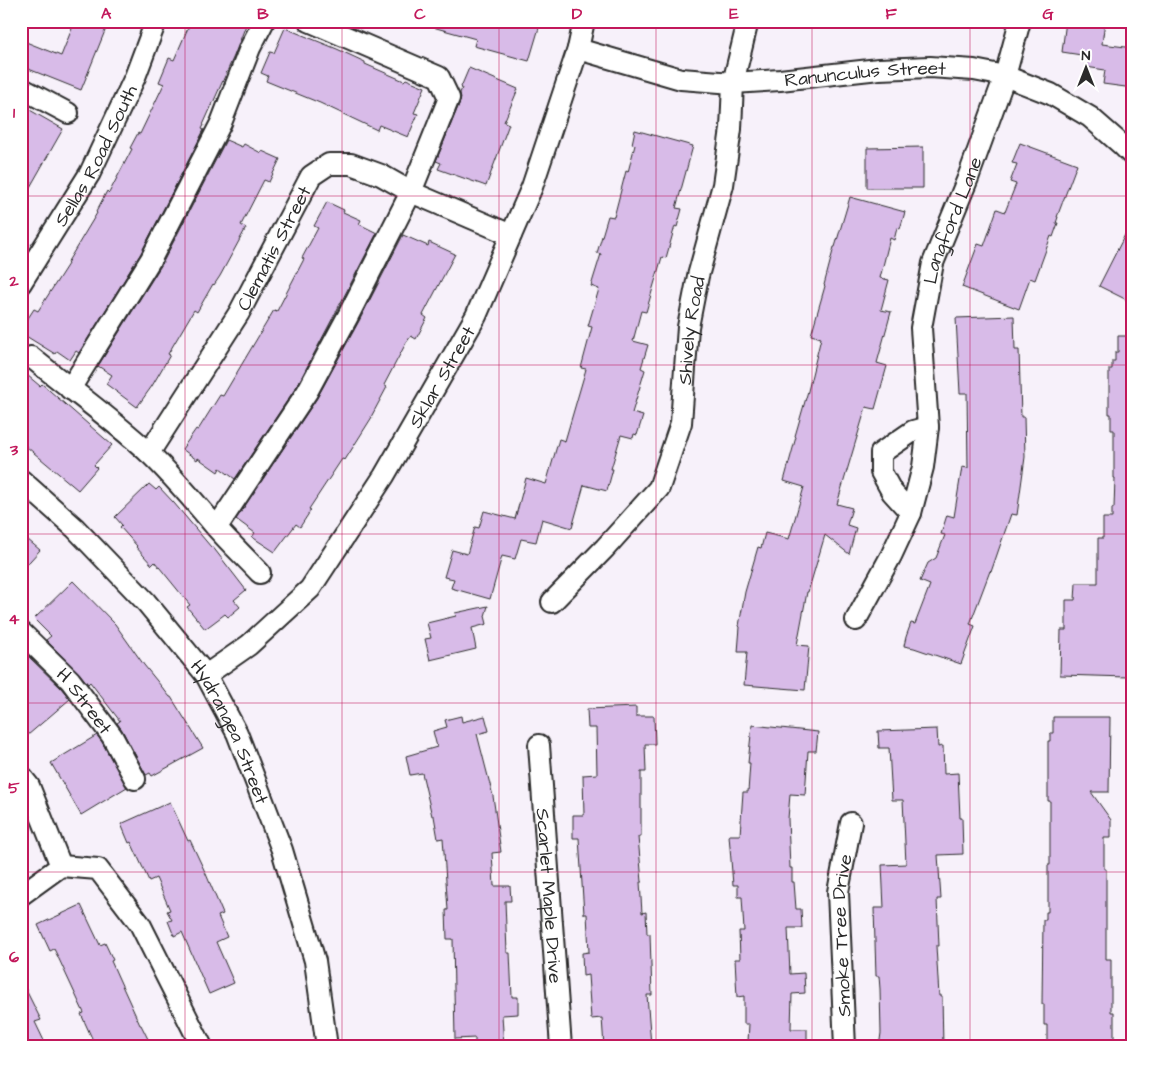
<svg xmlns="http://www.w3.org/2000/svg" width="1154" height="1068" font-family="'Architects Daughter',sans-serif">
<rect width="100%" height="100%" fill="#f7f1fa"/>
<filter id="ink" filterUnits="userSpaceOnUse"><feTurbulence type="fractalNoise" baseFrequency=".02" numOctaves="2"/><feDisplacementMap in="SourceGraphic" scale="10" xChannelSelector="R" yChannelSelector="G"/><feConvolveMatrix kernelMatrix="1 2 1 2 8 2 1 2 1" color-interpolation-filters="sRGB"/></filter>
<g filter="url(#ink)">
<path fill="#d8bbe8" stroke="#2b2b2b" d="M75 21H109L81 90 21 66V40L61 56Z
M191 21H236L246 25 234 56 203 125H204L202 129 204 130 141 253 79 353 76 351 70 360 57 351 55 354 21 333V329L34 309 38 311 68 264 67 263 97 213 96 212 107 191 109 193 132 149 130 148 138 133 140 134 164 84 159 82 169 58 174 60Z
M430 21H541L529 61 474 46 476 39 429 26Z
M1066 21H1105L1102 44 1133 48V88L1103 84 1105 70 1086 67 1088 56 1062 52Z
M285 28 337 49 365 62V64L404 81 406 79 425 87 414 113 418 114 408 137 379 125 377 130 320 103 266 81 268 76 261 73 270 52 274 53Z
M469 68 518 89 504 122 509 124 486 186 438 169 441 163 436 161 460 102 461 98 460 93 462 88 461 87Z
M21 105 63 129 21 203Z
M635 130 693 146 676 208 682 209 677 227 675 226 666 258 662 257 646 312 641 311 633 341 648 345 641 368 645 370 632 413 643 416 637 435 634 434 633 438 621 435 611 469H613L607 491 584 485 572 528 542 519 536 542 521 539 515 559 502 556 490 599 451 588 454 579 444 577 452 550 467 554 475 527 479 528 484 511 515 519 526 478 546 484 559 439 565 441 586 369 581 368 592 327 588 326 599 289 591 286 601 254 597 253 608 216 614 217 626 171 628 172 635 145 632 144Z
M226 140 242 147 244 144 261 153 262 151 280 159 269 182 264 180 241 225 246 228 220 276 214 285 213 284 197 312 194 310 168 354 170 355 152 386 137 407 106 384 112 375 98 366 162 264Z
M1020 143 1077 164 1057 217H1058L1056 223H1058L1053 237 1051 236 1035 280 1030 278 1019 309 962 287 978 244 984 246 997 209 1005 212 1016 184 1010 182 1017 164 1012 163Z
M923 147V188H867V148Z
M850 197 905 212 900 229 897 228 894 240 890 238 880 278 889 280 881 310 891 312 877 363 887 366 875 409 866 407 837 504 852 508 847 525 856 528 849 554 825 535 808 592H807L797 645 809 646 805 690 744 685 747 652H738L740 627 739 626 745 592 758 547 761 548 765 533 789 539 804 487 784 481 796 437 795 436 808 391 821 338 811 335 825 286 824 285 834 247H835Z
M327 202 344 210 343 212 361 220 359 224 377 233 337 310 297 386 235 479 220 468 218 472 198 458 197 460 182 449 196 429 198 430 220 395 223 396 274 310 277 311 304 259 302 258 318 228 314 226Z
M1133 219V303L1099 286Z
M403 235 428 246 429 242 455 254 423 315 427 318 416 339 411 336 406 343 384 385 387 387 371 417H372L345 460 342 459 309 509 311 510 300 527 296 524 275 552 252 537 255 533 236 519 317 398 359 321Z
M1014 316 1015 350H1019L1021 417H1024L1025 457 1017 515 1011 514 991 572 990 571 970 624 975 626 961 664 914 648 904 646 906 637 911 623 915 624 930 585 920 581 928 563 936 558 945 535 941 534 947 515 954 517 962 467 968 468 967 393H960L956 318Z
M1118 336H1133V608L1129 607 1128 677 1060 675 1061 630H1066V600H1075L1076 583H1098V538H1103V518H1112V508H1114L1115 478H1114V430H1111V414H1109V369H1112V361H1115V352H1118Z
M21 370 40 386 42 384 112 445 94 465 97 468 78 490 21 442Z
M149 484 156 490 159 487 174 503 211 547 212 546 246 590 234 600 240 607 228 617 225 614 205 629 187 607 190 605 155 562 152 565 136 547 137 546 120 527 122 525 115 517Z
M21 534 40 550 21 571Z
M73 581 115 624 144 665 170 697H171L203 748 152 776 150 773 146 775 122 730 117 723 120 721 90 682 88 684 78 672 46 640 51 636 34 619Z
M488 606 485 616 487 624 472 628 476 649 430 660 425 639 431 638 427 623 456 616 455 613Z
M28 656 61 688 70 699 21 741V662Z
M636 707V716H654L655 744H645L646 772H641V837H638L642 882H640L642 913 646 912 647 934H650L652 995H647L651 1045H647V1047H604L602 1018 591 1019 588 975 583 976 582 953 589 952 587 914H584L579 838H573V815H584L583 775 597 774 596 728H588L587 709Z
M461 716 462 722 485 716 489 731 477 734 493 796 501 852 492 853 494 886H510L511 901H505L507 953H510L512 997H518V1014L502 1015 504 1047H475V1038L455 1039 453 939H447L446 910H448L443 838 438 839 434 816H432L422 773 410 775 406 756 437 747 433 731 447 727 445 720Z
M1053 717H1110L1109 792H1091L1111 820V838H1104V869H1106V959H1111V1012H1114V1047H1047V1025H1044V1004H1042L1043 920H1046V912H1048V865H1050V801H1048V741H1050V733H1053Z
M752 725 818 732 816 751H808L805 795 790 794 788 819 790 868H792V882H794L796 909H801L802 928H788L790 974 804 973 805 993 792 994 791 1029H807V1044L748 1042 749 1024H744V996L737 997 735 959H740L739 931H744L742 897H738V885H733L729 835H740L743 792H748L750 763H748Z
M937 729 938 747 943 746 944 774 958 773 960 818H962L963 854 938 855 941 899H937L939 946H936L939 996H942L943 1047H879L881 1033 880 989 879 976H876L874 908H884L882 865 906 864 903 800H892L889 748H879L878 731Z
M97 735 102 742 127 787 81 815 51 763Z
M170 802 188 841 190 840 206 874 223 914 218 916 227 937 216 942 234 983 209 994 182 932 174 936 168 921 172 920 167 911 170 910 156 878 149 881 131 842 129 843 121 824Z
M81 905 100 945 105 943 113 960 111 961 119 979 140 1025H141L150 1043 141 1047H96L81 1014 84 1013 58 957 54 949 50 951 38 925Z
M21 980 41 1020 35 1022 47 1047H21Z"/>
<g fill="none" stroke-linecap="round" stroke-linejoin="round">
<defs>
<g id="minor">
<path id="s1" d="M578 49 681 79 733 83 780 80 879 69 930 67 974 70 1005 76 1051 94 1090 117 1122 145 1133 156"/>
<path d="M21 88 68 113"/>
<path id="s2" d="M21 283 90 173 135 77 156 21"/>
<path d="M31 357C70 389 111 418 149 453 173 476 194 501 215 526 229 542 245 557 260 573"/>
<path d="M70 389 151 259 221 123 250 48 264 21"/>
<path id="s3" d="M149 453 239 313 311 176 329 164H351L381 175 411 192 511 235"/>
<path id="s4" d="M21 480 75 528 146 602 206 675 237 733 282 850 315 961 327 1047"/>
<path d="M911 513 892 492 881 472V453L913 431 928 427"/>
<path d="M217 527 307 392 348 316 411 192 449 98 439 77 309 21"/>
<path id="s5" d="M552 602 605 548 659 488 681 423 688 327 698 276 723 185 731 129 733 83 748 21"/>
<path id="s6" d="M856 620 891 556 911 513 923 467 928 427 921 328 933 263 968 178 1005 76 1020 21"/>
<path id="s7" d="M21 632 70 680 112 736 135 779"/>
<path id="s8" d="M206 675 249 645 310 589 384 476 476 316 532 187 578 49 584 21"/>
<path id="s9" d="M539 745 561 1047"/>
<path d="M21 776 29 786 61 866"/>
<path d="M61 866 98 869 140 924 202 1047"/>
<path d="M21 895 61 866"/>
<path id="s10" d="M845 1047 838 892 851 823"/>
</g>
</defs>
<use href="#minor" stroke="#2b2b2b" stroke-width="24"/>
<use href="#minor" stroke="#fff" stroke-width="20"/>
</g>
</g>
<path fill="none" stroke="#c2185b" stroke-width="1" stroke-opacity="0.55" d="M185 21V1047M342 21V1047M499 21V1047M656 21V1047M812 21V1047M970 21V1047M21 196H1133M21 365H1133M21 534H1133M21 703H1133M21 872H1133"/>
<g text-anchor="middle" stroke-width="5" stroke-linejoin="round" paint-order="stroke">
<g font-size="19" fill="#2b2b2b" stroke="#fff">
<text dy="7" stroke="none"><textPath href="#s1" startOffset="292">Ranunculus Street</textPath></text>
<text dy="7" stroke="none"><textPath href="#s2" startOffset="148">Sellas Road South</textPath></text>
<text dy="7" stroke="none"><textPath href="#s6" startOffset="420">Langford Lane</textPath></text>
<text dy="7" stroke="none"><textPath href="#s3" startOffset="240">Clematis Street</textPath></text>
<text dy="7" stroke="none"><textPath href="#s5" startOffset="318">Shively Road</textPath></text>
<text dy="7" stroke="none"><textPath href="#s8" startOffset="385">Sklar Street</textPath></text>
<text dy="7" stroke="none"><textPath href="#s7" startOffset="94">H Street</textPath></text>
<text dy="7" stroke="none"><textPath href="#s4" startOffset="331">Hydrangea Street</textPath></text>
<text dy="7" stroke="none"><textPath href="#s9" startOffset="151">Scarlet Maple Drive</textPath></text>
<text dy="7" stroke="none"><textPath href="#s10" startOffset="112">Smoke Tree Drive</textPath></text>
</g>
</g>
<rect width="1154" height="1068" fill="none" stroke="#fff" stroke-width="55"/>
<g transform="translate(1086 68)" stroke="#ffffff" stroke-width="4" paint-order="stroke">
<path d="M0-4L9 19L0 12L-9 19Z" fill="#2b2b2b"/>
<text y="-8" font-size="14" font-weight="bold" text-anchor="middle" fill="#2b2b2b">N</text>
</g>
<rect x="28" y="28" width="1098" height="1012" fill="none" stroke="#c2185b" stroke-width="2"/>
<g font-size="16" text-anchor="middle" font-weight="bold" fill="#c2185b">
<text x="106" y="19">A</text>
<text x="263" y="19">B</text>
<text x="420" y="19">C</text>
<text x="577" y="19">D</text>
<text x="734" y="19">E</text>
<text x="891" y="19">F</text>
<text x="1048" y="19">G</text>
<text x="14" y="118">1</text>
<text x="14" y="286">2</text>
<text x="14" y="455">3</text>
<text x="14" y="624">4</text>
<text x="14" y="793">5</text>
<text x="14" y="962">6</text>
</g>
</svg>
